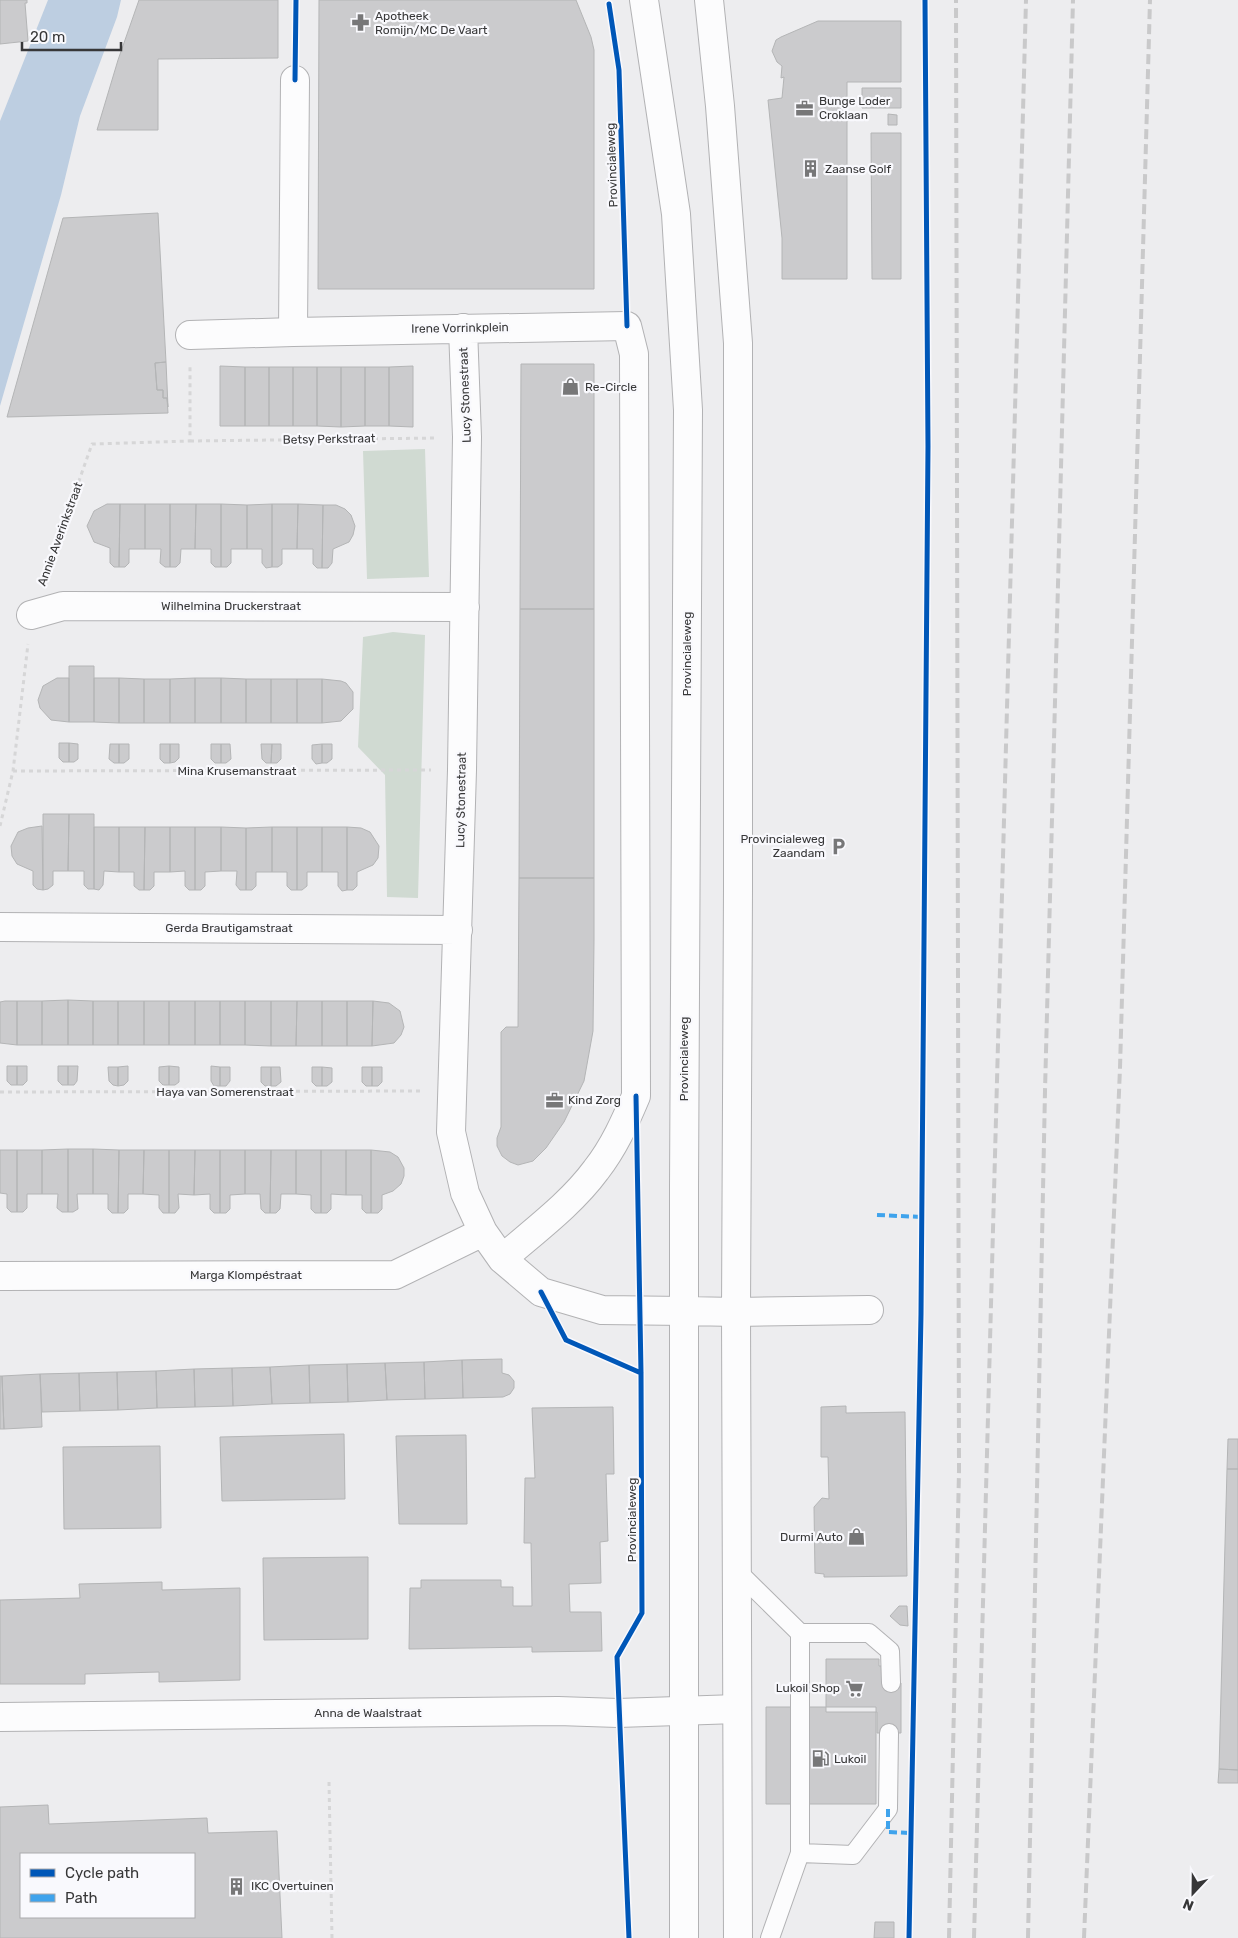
<svg xmlns="http://www.w3.org/2000/svg" width="1238" height="1938" font-family="Rubik,sans-serif">
<rect width="100%" height="100%" fill="#ededef"/>
<path fill="#d0dad2" d="M425 449 429 577 367 579 363 451Z
M393 632 425 635 418 898 387 897 385 775 358 747 363 637Z"/>
<path fill="#bdcee1" d="M48 0H121L117 17 80 116 61 195 0 406V121Z"/>
<path fill="#cbcbcd" stroke="#b4b5b6" fill-rule="evenodd" d="M0 0H27V3H25L28 41 0 44Z
M139 0H278V58L158 59V130H97L118 60Z
M319 0H576L591 37 594 50V289H318Z
M818 21H901V82H847V279H782V238L768 100 782 98 784 77 781 78 782 66 777 62 772 51 776 40 781 37Z
M862 88H901V108H862Z
M888 114 897 115V125H888Z
M871 133H901V279H872Z
M158 213 166 362 155 363 157 390H163V398H167L168 413 7 417 63 218Z
M166 362 168 407 167 398H163V390H157L155 363Z
M521 364H594V609H520Z
M220 366 245 367V426H220Z
M413 366V427L389 426V367Z
M245 367H269V426H245Z
M269 367H293V426H269Z
M293 367H317V426H293Z
M317 367H341V427L317 426Z
M341 367H365V426L341 427Z
M365 367H389V426H365Z
M107 504H120L119 567H114L110 563V548L94 542 87 526 94 511Z
M120 504H145V549H129V563L125 567H119Z
M145 504H170V567H165L160 563 161 549H145Z
M170 504H196L195 549H181L180 563 176 567H170Z
M196 504H221V567H215L211 563V549H195Z
M221 504 247 505V549H231V563L227 567H221Z
M272 504H298L297 549H282V564L278 567H272Z
M272 504V567L266 568 262 563V549H247V505Z
M298 504 323 505 322 568H317L313 564V549H297Z
M323 505H336L345 509 351 515 355 526 353 535 349 542 333 549 332 563 328 568H322Z
M520 609H594V878H519Z
M69 666H94V722H69Z
M57 678H69V722L51 720 40 708 38 700 43 686Z
M94 678H119V723L94 722Z
M119 678 144 679V723H119Z
M195 678V723H170V679Z
M195 678H221V723H195Z
M221 678 246 679V723H221Z
M144 679H170V723H144Z
M246 679H271V723H246Z
M271 679H297V723H271Z
M297 679H322V723H297Z
M322 679 341 681 346 683 353 692V709L341 721 322 723Z
M59 743H69V762H63L59 758Z
M69 743 78 744V759L74 762H69Z
M110 744H119V763H114L109 759Z
M119 744H129V759L124 763H119Z
M160 744H170V763H164L160 759Z
M170 744H179V758L175 762 170 763Z
M211 744H221V763H215L211 759Z
M221 744H230L231 759 226 763H221Z
M261 744H272L271 763H266L262 759Z
M272 744H281V759L277 763H271Z
M322 744H332V759L327 763H322Z
M322 744V763L316 764 312 759V745Z
M43 814H69L68 871H53V885L48 889 43 890Z
M69 814H94V889H88L84 885V871H68Z
M42 826 43 890 37 889 33 885V871L17 864 12 856 11 846 18 832 28 828Z
M94 827H119V872L104 871 103 885 99 890 94 889Z
M119 827H145L144 890H139L134 886V872H119Z
M145 827H170V872H154V886L150 890H144Z
M170 827H195V890H189L185 886V871L170 872Z
M195 827H221V871L205 872V886L201 890H195Z
M221 827 246 828V890H240L236 885 237 871H221Z
M272 827V872H256V886L252 890H246V828Z
M272 827H297V890H291L287 886V872H272Z
M297 827H322V872H307V886L302 890H297Z
M322 827H347V890L342 891 338 886V872H322Z
M347 827 361 828 370 832 379 846 378 858 373 865 357 872V886L353 890H347Z
M519 878H594V940L593 1031 584 1081 564 1122 546 1148 533 1161 518 1165 510 1162 502 1156 497 1146V1138L501 1127V1032L506 1027H518Z
M68 1000 93 1001V1045H68Z
M68 1000V1045H42V1001Z
M5 1001H17V1045L0 1043V1002Z
M17 1001H42V1045H17Z
M93 1001H118V1045H93Z
M118 1001H144V1045H118Z
M144 1001H169V1045H144Z
M169 1001H195V1045H169Z
M195 1001H220V1045H195Z
M220 1001H245V1045H220Z
M245 1001H271V1046L245 1045Z
M271 1001H297L296 1046H271Z
M297 1001H322V1046H296Z
M322 1001H347V1046H322Z
M347 1001H373L372 1046H347Z
M373 1001 389 1003 400 1011 404 1027 401 1035 394 1043 372 1046Z
M7 1066H17V1085H11L7 1081Z
M17 1066H27V1081L23 1085H17Z
M58 1066H68V1085H62L58 1081Z
M68 1066H78L77 1081 74 1085H68Z
M128 1066V1081L124 1085 118 1086V1067Z
M169 1066 179 1067V1082L175 1085H169Z
M169 1066V1085H163L159 1081V1067Z
M211 1066 220 1067V1086H214L211 1081Z
M108 1067H118V1086L113 1085 109 1081Z
M220 1067H230V1081L226 1086H220Z
M261 1067H271V1086H265L261 1082Z
M271 1067H280L281 1082 276 1086H271Z
M312 1067H322V1086H316L312 1082Z
M322 1067 332 1068V1082L327 1086H322Z
M362 1067H372V1086H366L362 1082Z
M372 1067H382V1082L378 1086H372Z
M68 1149H93V1194H77L78 1209 73 1212H68Z
M68 1149V1212H62L57 1208 58 1194H42V1150Z
M93 1149 119 1150 118 1213H112L108 1209V1194H93Z
M0 1150H17V1212H11L7 1208V1194L0 1193Z
M17 1150H42V1194H27V1208L23 1212H17Z
M119 1150H144L143 1194H128V1209L124 1213H118Z
M144 1150H169V1213H163L159 1208V1195L143 1194Z
M169 1150H195L194 1195 178 1194 179 1208 175 1213H169Z
M195 1150H220V1213H214L210 1209V1194L194 1195Z
M220 1150H245V1194L230 1195V1209L226 1213H220Z
M245 1150H271L270 1213H265L261 1209 260 1194H245Z
M271 1150H296V1194H281L280 1209 276 1213H270Z
M296 1150H321V1213H315L311 1209V1195L296 1194Z
M321 1150H346V1195L331 1194V1209L327 1213H321Z
M346 1150H371V1213H366L362 1209V1195H346Z
M371 1150 390 1152 398 1157 404 1168V1176L401 1184 393 1191 382 1195V1209L378 1213H371Z
M502 1359V1373L509 1375 514 1381V1388L510 1394 503 1397 463 1398 462 1360Z
M462 1360 463 1398 425 1399 424 1362Z
M424 1362 425 1399 387 1400 385 1363Z
M385 1363 387 1400 348 1402 347 1364Z
M347 1364 348 1402 310 1403 309 1365Z
M309 1365 310 1403 272 1404 270 1367Z
M270 1367 272 1404 233 1406 232 1368Z
M232 1368 233 1406 195 1407 194 1369Z
M194 1369 195 1407 157 1408 156 1371Z
M156 1371 157 1408 118 1410 117 1372Z
M117 1372 118 1410 80 1411 79 1373Z
M79 1373 80 1411 42 1412 40 1374Z
M40 1374 42 1427 4 1429 2 1376Z
M0 1376H2L4 1429H0Z
M846 1406V1413L905 1412 907 1576 824 1577V1574L815 1573 814 1507 822 1498 829 1499 828 1457H821V1407Z
M613 1407 614 1474H606L608 1541 600 1542 601 1583 569 1584 570 1612H601L602 1651 532 1652V1647L409 1649 410 1588H421V1580H501V1587H513V1606H532L531 1543H524L525 1478H535L532 1408Z
M344 1434 345 1499 222 1501 220 1437Z
M466 1435 467 1524H399L396 1436Z
M1228 1439H1238V1469H1227Z
M160 1446 161 1528 64 1529 63 1447Z
M1227 1469H1238V1770L1219 1769Z
M368 1557V1639L264 1640 263 1558Z
M162 1582V1590L240 1588V1680L159 1682V1672L85 1674V1684H0V1600L80 1598 79 1584Z
M899 1606H907L908 1626 900 1625 890 1616Z
M826 1659H879V1666H882V1683H901V1733H877V1712H826Z
M766 1707H876V1804H766Z
M1219 1769 1238 1770V1783H1218Z
M48 1805 49 1824 207 1818 208 1833 277 1831 282 1938H0V1807ZM21 1854H194V1917H21Z
M875 1922H894V1938H874Z"/>
<g fill="none" stroke-linecap="round" stroke-linejoin="round">
<defs>
<path id="lane" d="M737 1571 800 1633V1853L770 1938
M800 1633H869L890 1651 891 1683
M800 1853 853 1855 888 1809 889 1733"/>
<path id="street" d="M295 80 293 332 627 326 634 354 636 1096C625 1122 614 1147 596 1170 571 1204 534 1231 502 1259
M463 328 467 437 462 770 451 1132 465 1193 483 1232 502 1259 541 1292 602 1310 685 1311
M190 335 293 332
M31 615 63 606 465 607
M0 927 458 930
M0 1276 395 1275 483 1232
M736 1312 869 1310
M0 1717 558 1711 618 1713 737 1709"/>
<path id="primary" d="M644 0 676 214 688 410 684 1188V1938
M709 0 720 106 738 343V889L736 1312 738 1938
M685 1311 736 1312"/>
</defs>
<use href="#lane" stroke="#b2b2b4" stroke-width="20"/>
<use href="#street" stroke="#b2b2b4" stroke-width="30"/>
<use href="#primary" stroke="#b2b2b4" stroke-width="30"/>
<path stroke="#d6d6d7" stroke-width="3" stroke-dasharray="4 4" stroke-linecap="butt" d="M190 441 437 438
M44 580 92 444 190 441V365
M13 771 431 770
M0 826 13 771 28 644
M0 1092 422 1091
M329 1782 332 1938"/>
<use href="#lane" stroke="#fcfcfd" stroke-width="18"/>
<use href="#street" stroke="#fcfcfd" stroke-width="28"/>
<use href="#primary" stroke="#fcfcfd" stroke-width="28"/>
<path stroke="#c9c9ca" stroke-width="4" stroke-dasharray="10 5" stroke-linecap="butt" d="M949 1938 959 1471 956 0
M974 1938 1026 0
M1028 1938 1045 1091 1073 0
M1084 1938 1120 1068 1150 0"/>
<path stroke="#3fa3ec" stroke-width="4" stroke-dasharray="8 4" stroke-linecap="butt" d="M877 1215 922 1217
M888 1809V1832L911 1833"/>
<defs>
<path id="cycleway" d="M609 4 619 70 627 326
M295 80 296 0
M541 1292 566 1340 641 1373
M629 1938 617 1657 642 1613 641 1373 636 1096
M909 1938 921 1314 928 446 925 0"/>
</defs>
<use href="#cycleway" stroke="#f9f9fd" stroke-width="8"/>
<use href="#cycleway" stroke="#0057b8" stroke-width="5"/>
</g>
<defs>
<symbol id="pharmacy-bare" viewBox="-9 -9 18 18"><path d="M-2-6h4v4h4v4h-4v4h-4v-4h-4v-4h4Z" fill="#777778" stroke="#f9f9fd" stroke-width="2.5" paint-order="stroke"/></symbol>
<symbol id="office-bare" viewBox="-9 -9 18 18"><path d="M-6-3h4V-5.5h4V-3h4V5H-6ZM-1-4.5V-3h2v-1.5ZM-6 0V1H6V0Z" fill="#777778" stroke="#f9f9fd" stroke-width="2.5" paint-order="stroke"/></symbol>
<symbol id="building-bare" viewBox="-9 -9 18 18"><path d="M-4-6H4V6H1V3H-1V6H-4ZM-2.5-4.3h1.7v1.8h-1.7ZM.8-4.3h1.7v1.8H.8ZM-2.5-1h1.7V.8h-1.7ZM.8-1h1.7V.8H.8Z" fill="#777778" stroke="#f9f9fd" stroke-width="2.5" paint-order="stroke"/></symbol>
<symbol id="shop-bare" viewBox="-9 -9 18 18"><path d="M-5-2.5h2.3a2.7 3.5 0 0 1 5.4 0H5L5.5 6h-11ZM-1.5-2.5h3a1.5 2.3 0 0 0-3 0Z" fill="#777778" stroke="#f9f9fd" stroke-width="2.5" paint-order="stroke"/></symbol>
<symbol id="parking-bare" viewBox="-9 -9 18 18"><path d="M-3.5-5.5H1a3.5 3.5 0 0 1 0 7H-1V5.5H-3.5ZM-1-3.4V-.6H.8a1.4 1.4 0 0 0 0-2.8Z" fill="#777778" stroke="#f9f9fd" stroke-width="2.5" paint-order="stroke"/></symbol>
<symbol id="supermarket-bare" viewBox="-9 -9 18 18"><path d="M-6-5.5h2.5l.6 2H6L4.5 2H-2.5L-4.4-4H-6ZM-1.5 3.2a1.3 1.3 0 1 0 .1 0ZM3 3.2a1.3 1.3 0 1 0 .1 0Z" fill="#777778" stroke="#f9f9fd" stroke-width="2.5" paint-order="stroke"/></symbol>
<symbol id="fuel-bare" viewBox="-9 -9 18 18"><path d="M-5.5-6h7V0h2V4h1.3V-2.5L3-4.5l.8-.8L6-3V5H2.5V1h-1V6h-7ZM-4.2-4.7v3.2H.2V-4.7Z" fill="#777778" stroke="#f9f9fd" stroke-width="2.5" paint-order="stroke"/></symbol>
</defs>
<g fill-rule="evenodd">
<use href="#pharmacy-bare" x="348" y="10" width="25" height="25"/>
<use href="#office-bare" x="792" y="96" width="25" height="25"/>
<use href="#building-bare" x="798" y="156" width="25" height="25"/>
<use href="#shop-bare" x="558" y="374" width="25" height="25"/>
<use href="#parking-bare" x="826" y="834" width="25" height="25"/>
<use href="#office-bare" x="542" y="1088" width="25" height="25"/>
<use href="#shop-bare" x="844" y="1524" width="25" height="25"/>
<use href="#supermarket-bare" x="842" y="1676" width="25" height="25"/>
<use href="#fuel-bare" x="808" y="1746" width="25" height="25"/>
<use href="#building-bare" x="224" y="1874" width="25" height="25"/>
</g>
<g text-anchor="middle" stroke-width="4.5" stroke-linejoin="round" paint-order="stroke">
<g font-size="12" fill="#373738" stroke="#f9f9fd" text-anchor="start">
<text x="375" y="20">Apotheek<tspan x="375" dy="14">Romijn/MC De Vaart</tspan></text>
<text x="819" y="105">Bunge Loder<tspan x="819" dy="14">Croklaan</tspan></text>
<text x="825" y="173">Zaanse Golf</text>
<text x="585" y="391">Re-Circle</text>
<text x="825" y="843" text-anchor="end">Provincialeweg<tspan x="825" dy="14">Zaandam</tspan></text>
<text x="568" y="1104">Kind Zorg</text>
<text x="843" y="1541" text-anchor="end">Durmi Auto</text>
<text x="840" y="1692" text-anchor="end">Lukoil Shop</text>
<text x="834" y="1763">Lukoil</text>
<text x="251" y="1890">IKC Overtuinen</text>
</g>
<g font-size="12" fill="#373738" stroke="#f9f9fd">
<text transform="translate(612 165) rotate(-92)" y="4">Provincialeweg</text>
<text transform="translate(460 328) rotate(-1)" y="4">Irene Vorrinkplein</text>
<text transform="translate(465 395) rotate(-92)" y="4">Lucy Stonestraat</text>
<text transform="translate(329 439) rotate(-1)" y="4">Betsy Perkstraat</text>
<text transform="translate(60 534) rotate(-70)" y="4">Annie Averinkstraat</text>
<text x="231" y="610">Wilhelmina Druckerstraat</text>
<text transform="translate(687 654) rotate(-90)" y="4">Provincialeweg</text>
<text x="237" y="775">Mina Krusemanstraat</text>
<text transform="translate(461 800) rotate(-89)" y="4">Lucy Stonestraat</text>
<text x="229" y="932">Gerda Brautigamstraat</text>
<text transform="translate(684 1059) rotate(-90)" y="4">Provincialeweg</text>
<text x="225" y="1096">Haya van Somerenstraat</text>
<text x="246" y="1279">Marga Klompéstraat</text>
<text transform="translate(632 1520) rotate(-90)" y="4">Provincialeweg</text>
<text x="368" y="1717">Anna de Waalstraat</text>
</g>
</g>
<rect x="20" y="1853" width="175" height="65" fill="#f9f9fd" stroke="#ababae"/>
<rect x="30" y="1869" width="25" height="8" fill="#0057b8" stroke="#ababae"/>
<text x="65" y="1878" font-size="15" fill="#373738">Cycle path</text>
<rect x="30" y="1894" width="25" height="8" fill="#3fa3ec" stroke="#ababae"/>
<text x="65" y="1903" font-size="15" fill="#373738">Path</text>
<g transform="translate(1193 1893) rotate(202)" stroke="#f9f9fd" stroke-width="4" paint-order="stroke">
<path d="M0-4L9 19L0 12L-9 19Z" fill="#373738"/>
<text y="-8" font-size="14" font-weight="bold" text-anchor="middle" fill="#373738">N</text>
</g>
<path d="M22 42v8h99v-8" fill="none" stroke="#373738" stroke-width="2.5"/>
<text x="30" y="42" font-size="15" fill="#373738" stroke="#f9f9fd" stroke-width="4" paint-order="stroke">20 m</text>
</svg>
